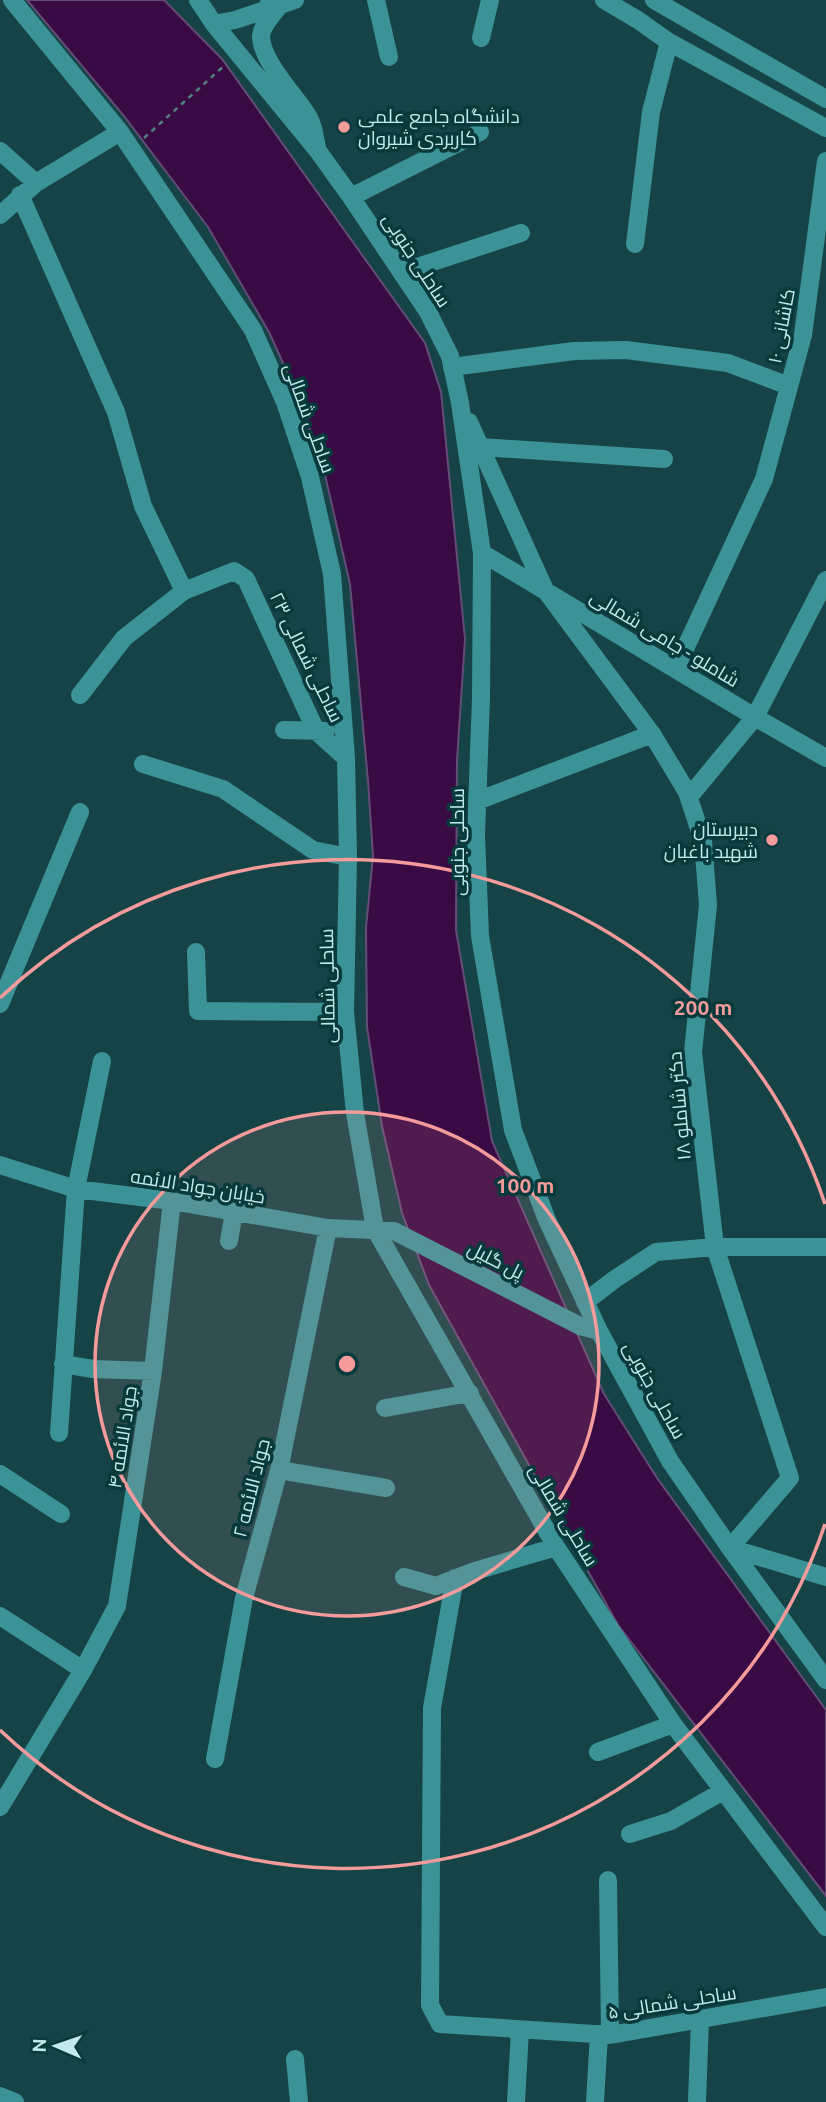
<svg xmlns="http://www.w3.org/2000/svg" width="826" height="2102" font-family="Ubuntu,Cairo,sans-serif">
<rect width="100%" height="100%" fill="#164446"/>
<path fill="#3a0a45" stroke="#634d77" stroke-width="2" d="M27 0H164L222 59 425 343 441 392 465 639 457 760 456 930 492 1141 604 1394 657 1478 826 1710V1896L618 1625 429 1285 402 1213 382 1126 367 1027 366 928 373 856 368 781 350 584 323 466 297 394 269 332 208 227 124 116Z"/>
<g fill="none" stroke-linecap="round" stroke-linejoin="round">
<path stroke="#548082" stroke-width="2.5" stroke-dasharray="5 5" stroke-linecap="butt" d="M144 138 225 65"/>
<path stroke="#3c9397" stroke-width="18" d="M12 0 120 132 253 330 285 402 310 477 332 574 346 758 348 857 345 1012 355 1113 375 1229 556 1547 673 1724 826 1927
M198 0 214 24 318 151 351 197 428 312 450 356 460 403 482 553 481 698 476 835 480 936 513 1130 547 1220 599 1331 670 1461 730 1548 826 1680
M269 0 281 3C275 13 262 24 261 36 261 61 296 96 308 116 314 125 315 138 317 148
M376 0 389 57
M604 0 638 20 669 42 826 128
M654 0 826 99
M214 24 235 20 295 0
M481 38 490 0
M0 151 36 183
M20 195 116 412 143 506 184 591
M351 197 480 132
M0 215 36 183 120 132
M635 244 651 112 669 42
M402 272 521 233
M452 367 574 351 626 350 728 363 789 386
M469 422 545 590 652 734 687 792 703 841 708 905 693 1052 715 1247 790 1478 730 1548 826 1577
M481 447 664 459
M482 553 760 720 826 758
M676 668 764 479 803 335 826 161
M80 695 124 638 184 591 234 571 246 579 316 731 346 758
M284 730 326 731
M143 764 223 789 313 850 348 857
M689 797 755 717 826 580
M477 801 652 734
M196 952 198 1011 345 1012
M0 1004 80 812
M0 1165 76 1189 172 1201 328 1228 394 1231 580 1326 599 1331
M229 1241 234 1212
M585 1302 615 1279 656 1252 715 1247H826
M63 1364 93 1369 153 1371
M385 1408 470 1393
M59 1433 76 1189 102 1061
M279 1470 386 1488
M0 1474 61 1514
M404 1577 436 1586 475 1571 556 1547
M455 1578 432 1708 430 2005 440 2024 610 2035 826 1997
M0 1616 83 1670
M598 1752 673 1724
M215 1759 244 1598 279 1470 328 1228
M0 1807 83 1670 117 1606 153 1371 172 1201
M630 1834 671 1821 723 1791
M608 1880 610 2035
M295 2059 299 2102
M0 2096 15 2102
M516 2102 520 2030
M595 2102 599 2034
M697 2102 700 2019"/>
</g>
<circle cx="347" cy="1364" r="252" fill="#f59b9c" fill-opacity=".12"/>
<g fill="none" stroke="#f59b9c" stroke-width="3.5">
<circle cx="347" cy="1364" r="252"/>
<path d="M825 1524A504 504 0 0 1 0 1730M0 998A504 504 0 0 1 825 1204"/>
</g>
<g fill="#f59b9c" stroke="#083a3c" stroke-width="2.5">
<circle cx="344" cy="127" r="7"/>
<circle cx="772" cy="840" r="7"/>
</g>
<g text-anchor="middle" stroke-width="7" stroke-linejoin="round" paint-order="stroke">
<g font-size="19" fill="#c2eaeb" stroke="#083a3c" text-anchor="start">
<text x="358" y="123">دانشگاه جامع علمی<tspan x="358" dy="22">کاربردی شیروان</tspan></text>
<text x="758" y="836" text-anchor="end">دبیرستان<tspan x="758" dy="22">شهید باغبان</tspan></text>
</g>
<g font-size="19" fill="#c2eaeb" stroke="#083a3c">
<text transform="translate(417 260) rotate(57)" y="7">ساحلی جنوبی</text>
<text transform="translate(781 326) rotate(-79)" y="7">کاشانی ۱۰</text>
<text transform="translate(310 418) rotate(70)" y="7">ساحلی شمالی</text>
<text transform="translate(665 638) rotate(31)" y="7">شاملو - جامی شمالی</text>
<text transform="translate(307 657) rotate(64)" y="7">ساحلی شمالی ۲۳</text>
<text transform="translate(457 842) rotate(-90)" y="7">ساحلی جنوبی</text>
<text transform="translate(327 986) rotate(-91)" y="7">ساحلی شمالی</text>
<text transform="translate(679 1106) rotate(-95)" y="7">دکتر شاملو ۱۸</text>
<text transform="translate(198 1186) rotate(9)" y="7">خیابان جواد الائمه</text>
<text transform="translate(496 1260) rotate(27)" y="7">پل گلیل</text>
<text transform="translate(655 1390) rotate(61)" y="7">ساحلی جنوبی</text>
<text transform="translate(122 1437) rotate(-81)" y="7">جواد الائمه ۴</text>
<text transform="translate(251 1488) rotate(-76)" y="7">جواد الائمه ۲</text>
<text transform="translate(564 1515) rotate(59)" y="7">ساحلی شمالی</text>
<text transform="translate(672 2002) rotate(-9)" y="7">ساحلی شمالی ۵</text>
</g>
</g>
<circle cx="347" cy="1364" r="10" fill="#f59b9c" stroke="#083a3c" stroke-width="3.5"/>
<g font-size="21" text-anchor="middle" font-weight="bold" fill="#f59b9c" stroke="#083a3c" stroke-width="7" stroke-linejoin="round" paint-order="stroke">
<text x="703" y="1015">200 m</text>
<text x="525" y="1193">100 m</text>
</g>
<g transform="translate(56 2046) rotate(272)" stroke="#083a3c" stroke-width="5" paint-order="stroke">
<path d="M0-5L12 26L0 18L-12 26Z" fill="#c2eaeb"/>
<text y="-10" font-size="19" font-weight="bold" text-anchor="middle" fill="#c2eaeb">N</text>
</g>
</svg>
